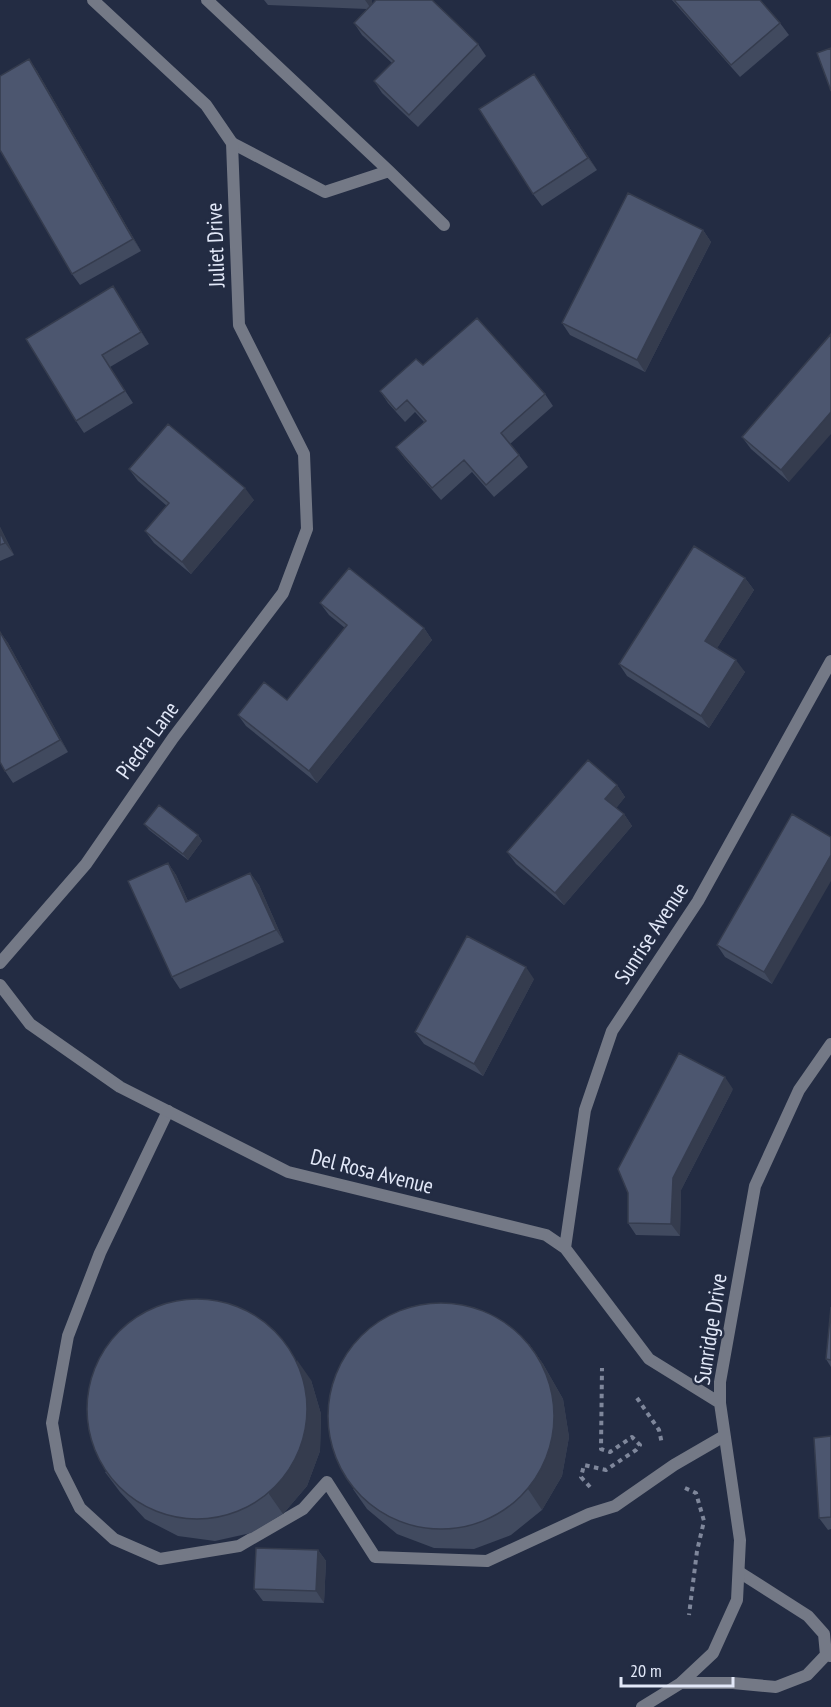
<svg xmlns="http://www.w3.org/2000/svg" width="831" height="1707" font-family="'PT Sans Narrow',sans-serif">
<rect width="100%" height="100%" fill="#232c43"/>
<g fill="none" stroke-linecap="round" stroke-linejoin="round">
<path stroke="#7f879b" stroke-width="4" stroke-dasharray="4.5 4.5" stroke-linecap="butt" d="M637 1398 659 1430 662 1444
M590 1487 581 1477 584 1465 606 1470 636 1450 640 1445 632 1437 610 1452 601 1449 602 1368
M685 1488 696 1493 704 1521 697 1551 689 1615"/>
<path stroke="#747986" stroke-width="12" d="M207 0 389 171 444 225
M232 143 325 192 389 171
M168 1111 100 1253 68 1336 52 1423 60 1468 80 1508 114 1539 160 1559 239 1546 303 1509 327 1482 375 1557 487 1561 589 1514 615 1506 674 1465 724 1436
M739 1572 808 1616 824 1634 826 1655 831 1656
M681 1683H733L776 1687 807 1675 826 1655"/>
<path stroke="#747986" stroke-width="12" d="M0 963 86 864 173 738 283 593 307 529 304 454 239 325 232 143 206 105 93 0
M0 985 30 1024 120 1087 288 1172 546 1235 565 1248 649 1359 720 1403
M565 1248 585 1110 612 1031 698 901 831 661
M642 1707 681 1683 713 1653 737 1600 740 1540 720 1403V1382L755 1186 799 1090 831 1044"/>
</g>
<path fill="#414a5f" d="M264 0H372V4L478 44 486 56 418 127 382 93 374 81 392 63 362 35 354 23 367 9 268 5Z
M672 0H760L780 23 789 35 740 77Z
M29 59 37 71 141 251 80 285 72 274Z
M534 74 597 170 542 206 533 194Z
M703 230 711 242 645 372 570 335 562 323Z
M113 286 149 344 110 367 133 403 84 433 76 421Z
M831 334 789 482 751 449 742 437Z
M423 365 545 394 553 406 510 444 519 455 528 467 494 497 472 472 441 500 405 459 396 447 424 422 415 412 405 422 388 403 380 391Z
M129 469 254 500 191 574 154 543 145 531 167 506 138 481Z
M0 527 14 555 0 561Z
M745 578 754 590 717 648 745 672 709 728 627 676 619 664Z
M320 603 424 628 432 640 317 783 246 726 238 715 287 700 345 628 329 615Z
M0 632 8 643 68 752 13 783 5 771Z
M617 785 625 797 616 808 624 814 632 826 564 905 516 864 507 852Z
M792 814 772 984 725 957 717 945Z
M144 824 198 835 202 841 188 860 149 830Z
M168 863 176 875 188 901 250 873 259 885 284 942 180 989 172 977Z
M534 979 483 1076 424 1044 415 1032Z
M733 1089 681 1190 680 1236 636 1235 628 1223Z
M831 1307V1367L826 1359Z
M529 1344 543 1364 563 1399 569 1437 562 1476 542 1510 511 1535 474 1549 434 1548 397 1534 367 1509 353 1489Z
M311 1380 321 1414 320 1451 307 1486 283 1514 251 1533 215 1541 178 1536 145 1519 120 1492 105 1472Z
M831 1436V1529L828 1530 819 1518Z
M318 1550 326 1561 324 1603 263 1601 254 1589Z"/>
<path fill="#353c4e" d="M365 0H372V10Z
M29 59 37 71 141 251 133 239Z
M534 74 542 86 597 170 588 158Z
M703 230 711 242 645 372 637 360Z
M113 286 121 298 149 344 141 332Z
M831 412V434L789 482 781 470Z
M245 488 254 500 191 574 182 562Z
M0 527 14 555 5 543 0 532Z
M745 578 754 590 714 653 705 641Z
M424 628 432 640 317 783 309 771Z
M0 632 8 643 68 752 60 740Z
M736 660 745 672 709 728 701 716Z
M617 785 625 797 614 811 605 799Z
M624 814 632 826 564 905 555 893Z
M198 835 202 841 188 860 183 854Z
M831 855V881L772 984 764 972Z
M168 863 176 875 194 914 186 902Z
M250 873 259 885 284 942 276 930Z
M526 967 534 979 483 1076 474 1064Z
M725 1077 733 1089 681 1190 680 1236 671 1224 673 1178Z
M529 1344 543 1364 563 1399 569 1437 562 1476 542 1510 528 1489Z
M297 1360 311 1380 321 1414 320 1451 307 1486 283 1514 269 1494Z
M318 1550 326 1561 324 1603 316 1591Z"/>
<path fill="#4c566f" stroke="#353c4e" stroke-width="1.5" d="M376 0H432L478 44 409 115 374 81 394 61 354 23Z
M674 0H760L780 23 731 65Z
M831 48V91L817 53Z
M29 59 133 239 72 274 0 150V76Z
M534 74 588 158 533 194 479 109Z
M628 193 703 230 637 360 562 323Z
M113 286 141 332 102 355 125 391 76 421 26 339Z
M477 318 545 394 501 433 519 455 486 485 464 460 432 488 396 447 426 421 407 400 396 410 380 391 416 359 423 365Z
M831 334V412L781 470 742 437Z
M168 424 245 488 182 562 145 531 169 503 129 469Z
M0 532 5 543 0 545Z
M694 546 745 578 705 641 736 660 701 716 619 664Z
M349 568 424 628 309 771 238 715 264 682 287 700 347 625 320 603Z
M0 632 60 740 5 771 0 762Z
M588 760 617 785 605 799 624 814 555 893 507 852Z
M159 805 198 835 183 854 144 824Z
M792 814 831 837V855L764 972 717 945Z
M168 863 186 902 250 873 276 930 172 977 128 881Z
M467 936 526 967 474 1064 415 1032Z
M679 1053 725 1077 673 1178 671 1224 628 1223V1193L618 1169Z
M87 1409a110 110 0 1 1 220 0a110 110 0 1 1-220 0Z
M328 1416a113 113 0 1 1 226 0a113 113 0 1 1-226 0Z
M831 1307V1360L826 1359Z
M831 1436V1517L819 1518 814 1438Z
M256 1548 318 1550 316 1591 254 1589Z"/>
<g text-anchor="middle" stroke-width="5" stroke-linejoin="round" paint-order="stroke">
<g font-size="22" fill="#e2e8f8" stroke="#232c43">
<text transform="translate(215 245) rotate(-92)" y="8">Juliet Drive</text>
<text transform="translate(147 740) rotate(-54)" y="8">Piedra Lane</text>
<text transform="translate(651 933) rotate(-57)" y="8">Sunrise Avenue</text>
<text transform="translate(372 1171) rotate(14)" y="8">Del Rosa Avenue</text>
<text transform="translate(710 1329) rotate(-81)" y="8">Sunridge Drive</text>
</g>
</g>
<path d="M621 1677v9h112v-9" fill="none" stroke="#e2e8f8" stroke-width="3"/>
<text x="630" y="1677" font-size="18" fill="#e2e8f8" stroke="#232c43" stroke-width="4.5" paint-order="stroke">20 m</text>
</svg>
